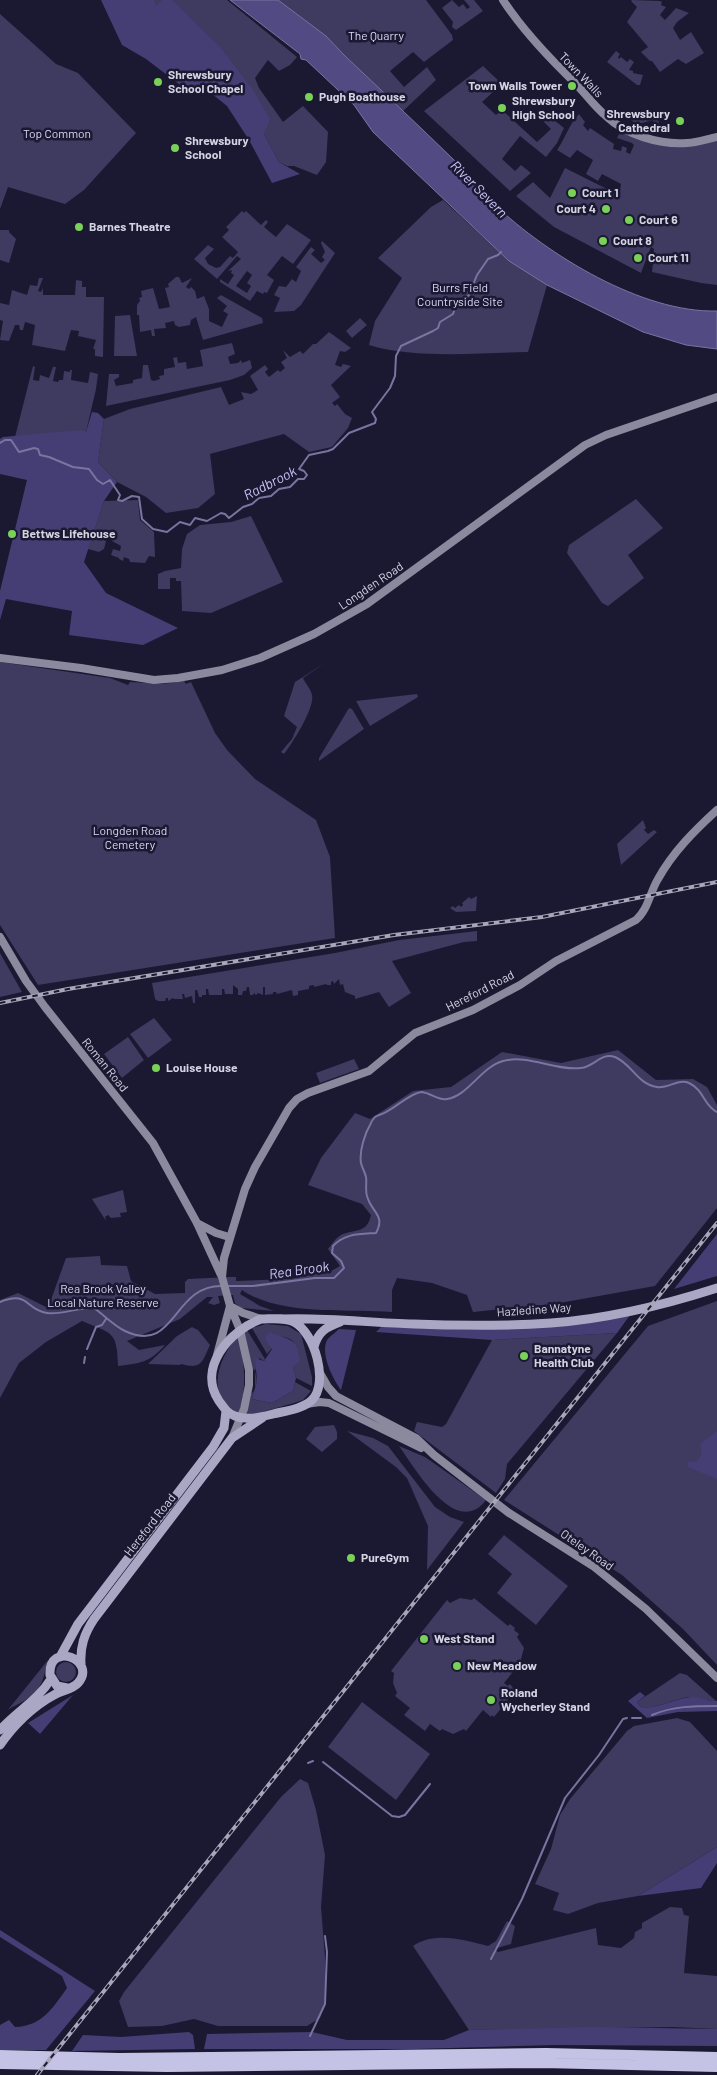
<svg xmlns="http://www.w3.org/2000/svg" width="717" height="2075" font-family="Barlow,sans-serif">
<rect width="100%" height="100%" fill="#1b1831"/>
<path fill="#3e3a60" fill-rule="evenodd" d="M147 0H227L297 57 290 65 279 71 268 60 255 78 259 88 283 122 303 106 328 132 326 162 317 175 294 166H287L279 162 264 134Z
M278 0H426L452 35 453 40 424 62 413 52 390 71 404 87 427 67 436 80 403 111 344 55 326 36Z
M452 0 459 7 463 4 467 9 470 7 464 0H474L483 11 456 30 452 27 453 22 442 8Z
M632 0 660 1 662 2 661 5 666 7 660 15 665 20 676 8 689 13 677 22 673 28 680 40 691 32 704 53 686 64 678 59 660 72 652 61H650L641 52 648 47 627 22 637 7 631 1Z
M0 14 56 64 78 73 136 133 84 190 65 204 8 187 0 209Z
M616 51 620 54 618 57 619 59 621 57 627 62 630 59 634 62 629 70 633 71V73L643 75 640 85H637L607 62Z
M483 66 502 84 482 102 496 115 502 110 537 142 551 129 544 122 549 116 564 128 557 143 546 157 520 136 502 159 515 171 521 165 531 173 510 191 424 111Z
M658 113 659 126 654 127 653 120C644 122 635 128 628 116L633 117 637 114Z
M579 114 585 122 583 125 588 131 590 128 614 144 613 149 621 151 622 146 627 148 626 152 630 154 634 145 632 143 617 138 621 130 689 147 717 141V285L701 283 652 272 654 249 651 247 641 273 554 227 516 196 533 182 550 198 565 168 619 195 621 184 602 174 598 181 586 174 593 160 577 150 570 158 557 150C565 139 569 124 579 114Z
M443 200 509 261 547 285 528 352C481 353 413 359 369 345L375 321 402 278 378 258 431 207Z
M242 211 244 213 246 211 261 225 266 220 268 222 264 227 276 237 287 224 311 240 293 264 282 256 267 275 274 280 267 293 264 292 263 294 257 291 250 301 220 282V279L228 284 234 275 231 273 232 270 228 271 241 259 237 256 217 279 194 259 208 245 214 249 205 258 208 264 216 268 220 267 230 256 233 258 238 252 222 237 229 230 226 227ZM247 271 252 275 247 283 251 286 247 293 236 286Z
M0 230H9V232L16 239 9 263 0 260Z
M322 241 335 253 301 305 294 311 274 312 280 298 274 295 279 286 286 287 292 279 296 282 301 271 296 267 311 247 315 250 311 254 321 263 325 260 322 257 325 252 321 243Z
M176 277H179L182 283 192 278 186 287 189 289 191 287 195 291 197 299 204 296 209 309V321L222 327 228 314 223 311 227 306 217 298 221 295 262 318 263 323 203 340 196 317 191 320 190 325 179 327 175 325 174 321 165 323 166 328 154 329 155 336H152L151 330 140 332 139 315H137V305L140 301 139 298 142 297 141 291 153 288 159 309 170 307 165 288 169 287 168 284Z
M39 278H43L38 291 41 292 43 288V295H75L76 280 82 281V287H86V297H104L103 357 95 356V349H93L96 340 78 336 79 331 71 330 65 351 32 345 35 325 25 322 23 330H20L19 325H15L9 341 0 340 3 321 0 320V298V303L9 305 12 290 27 295 30 285 37 286Z
M130 315 137 356H114L115 316Z
M360 318 367 325 352 338 346 331Z
M329 332 351 348 345 352 340 351 335 365 341 367 343 364 351 366 331 385 340 397 332 403 335 406 337 404 345 414 352 418 348 428 332 447 309 452 284 434 210 454 215 494 198 508 166 513 146 497 117 482 98 462 104 419 130 409 221 387 229 405 244 399 241 392 251 394 258 390 250 376 265 365 268 369 265 372 269 377 278 370 280 372 285 368 281 362 287 358 283 350 290 357 300 351 303 354 313 344H316Z
M232 343 235 354 228 357 230 364 238 363 241 360 242 363 250 360 252 368 244 375 230 380 106 406 109 374H119V377L114 380 116 386 133 383V380L142 378 143 365H148L151 380 154 381 160 379 159 376 164 375V369L175 367 173 358 177 357 178 363 186 362 187 369 203 366 200 350Z
M33 366 35 367 33 380 39 381 40 375 49 378 53 367H56L53 381 58 382 59 380H63L64 371 70 372V370H72L71 380 88 383 90 372 98 374 96 389 86 432 15 437Z
M636 499 663 528 628 555 644 578 608 606 602 603 567 553 569 545Z
M138 500 140 520 154 532 155 557 149 556 145 563 130 562 129 559 124 557 123 561 119 559V558L111 555 113 549 120 551 121 546 112 541 114 535 101 531 99 537 106 541 104 549 99 552 88 549 104 501Z
M251 516 283 582 211 613 182 611 181 581H176V578H170V589H158V574L165 571 181 568 182 549 187 534 200 525 231 522Z
M0 662 110 678 128 685 130 682 163 684 184 681 186 684 191 682 215 733 227 750 255 779 316 820 330 857 335 938 38 985 0 925Z
M325 663 303 678C305 683 311 689 312 695 315 708 292 744 284 754L281 752 292 739 297 727 284 716 295 682Z
M417 694 418 697 370 726 356 701Z
M349 708 352 709 364 729 319 761V758Z
M643 820 646 828 644 830 648 834 654 830 657 832 621 865 617 844Z
M477 896 476 911 456 912 450 908 453 906 455 908 459 905 461 907 463 905 462 903 469 897 471 899Z
M477 931V941L464 942 392 961 411 993 389 1007 379 992 355 999V996L345 992 343 984 340 985 339 979 334 984 333 981 331 982V985H327L326 984 314 987V985L309 986V989L298 991V995L293 996 292 990 277 994 276 992H273V994L265 995V987H263V995L258 993 256 995 254 993 253 995H250L249 987H247L246 991H243L242 995H238V989L233 985V994H225L224 989H222V995H209L208 989H206V995H202V997H199L197 990H195V1003H193L192 996 185 998 184 994H182L183 999H174L173 998 168 1001V998H166L165 1001H158L155 999 152 983 335 953 399 940Z
M0 953 22 992 0 997Z
M154 1018 172 1040 148 1058 130 1034Z
M128 1037 144 1060 122 1078 104 1054Z
M618 1050 656 1080 693 1079 707 1087 717 1105V1208L655 1286 554 1304 473 1312 467 1295 432 1283 397 1278 392 1290V1312C348 1309 279 1316 242 1290L240 1294 260 1306 274 1311 241 1308 235 1303 233 1295 218 1296 220 1303 214 1305 208 1303 213 1297H207L180 1319 127 1341 139 1350 165 1345C149 1363 141 1363 118 1366 117 1330 112 1334 82 1321L46 1342 19 1363 0 1398V1300L18 1293 48 1308 66 1258 100 1256 101 1265 127 1266 131 1281 155 1294 185 1293V1282L188 1279 229 1277H236V1281L290 1279 331 1271 340 1266 328 1249C332 1244 336 1237 343 1234 357 1229 367 1233 371 1215L362 1204 308 1185 321 1158 355 1113 370 1119 413 1091 451 1087 502 1052 561 1063Z
M354 1059 359 1069 320 1083 316 1073Z
M123 1190 127 1212 120 1213 121 1217 111 1218 108 1215 105 1217 106 1221 92 1199Z
M717 1301V1665L683 1629 622 1575 504 1500 648 1326Z
M266 1324 288 1326 301 1334 312 1377V1386L296 1378 293 1367 299 1360C294 1346 299 1338 277 1336L272 1348 267 1354 252 1328Z
M192 1327 198 1330 210 1345C202 1362 202 1370 181 1364L180 1365 148 1364 177 1336Z
M247 1330 265 1359 264 1361 259 1358 255 1371 257 1381 252 1399 272 1403 293 1391 295 1382 311 1391 303 1400 294 1403 255 1414H246L251 1394 255 1390V1371L251 1366 242 1333Z
M617 1333 507 1464 505 1479 496 1493 414 1431 417 1422 442 1427 446 1424 492 1340Z
M238 1336C245 1363 247 1386 239 1413 204 1398 218 1358 238 1336Z
M334 1425 337 1432V1439L322 1452 306 1439 315 1427Z
M347 1431 373 1438 388 1446 435 1507 450 1517 464 1522 427 1570 428 1526 407 1478 396 1467Z
M399 1446 425 1457 486 1500C456 1540 414 1467 399 1446Z
M504 1535 568 1586 536 1625 497 1593 512 1574 488 1554Z
M460 1598 472 1600 474 1598 508 1626 510 1624 515 1628 514 1630 519 1634 517 1637 524 1648 521 1659 522 1661 504 1683 508 1686 510 1684 515 1691 494 1717 492 1715 491 1717 483 1710 466 1731 464 1729 453 1734 442 1729 440 1731 430 1724 425 1731 404 1715 410 1708 395 1696 397 1693 393 1683 394 1673 391 1671 447 1600 450 1603Z
M48 1660C43 1679 43 1689 24 1701 18 1705 12 1706 7 1711Z
M56 1672a10 10 0 1 1 20 0a10 10 0 1 1-20 0Z
M680 1673 687 1675 716 1701C707 1702 698 1696 688 1697 674 1699 653 1710 641 1707L637 1702Z
M362 1702 430 1754 396 1800 328 1747Z
M677 1718 690 1722 717 1751V1847L638 1896 598 1903 568 1914 553 1910 559 1893 535 1884 551 1849 560 1815 570 1799 627 1731 634 1726Z
M300 1779 308 1783 316 1810 325 1855 321 1907 325 1957V2000L320 2018 307 2026H218L194 2019 162 2026 128 2027 119 2001 124 1992 281 1797Z
M670 1907 682 1908 684 1915 689 1916 684 1973 717 1976V2029L673 2027 469 2030 413 1946C435 1931 464 1940 488 1946L496 1941 507 1921 515 1926 511 1944 494 1949 498 1952 596 1928 598 1945 621 1948 634 1938 635 1932 642 1928V1923Z"/>
<path fill="#453e74" d="M101 0H154L156 6 162 0H172L221 48 253 90 270 119 264 134 279 162 300 174 272 183 249 140 227 106 201 85 184 88 146 59 122 45Z
M92 412 98 413 104 419 98 462 117 482 104 501 84 562 106 593 178 628 143 645 69 635 72 611 6 599 0 620V591L27 480 0 474V439L3 437 80 430 86 432Z
M717 1234V1276L674 1289Z
M630 1315 617 1333 492 1340 376 1332 381 1327 473 1330Z
M339 1329 356 1330 341 1390C333 1379 320 1354 327 1340 330 1336 336 1332 339 1329Z
M270 1332C278 1337 294 1337 297 1348 299 1352 298 1356 300 1360L293 1367 296 1378 293 1391 272 1403 252 1399 257 1381 255 1358 264 1361 272 1349 266 1341V1336Z
M717 1431V1479L688 1467V1462H696C702 1457 702 1451 700 1444Z
M640 1692 645 1696 637 1702 641 1707C654 1710 676 1698 691 1697 701 1696 707 1702 717 1701V1711L678 1712 647 1718 628 1701Z
M73 1695 40 1734 28 1723Z
M717 1847V1863L701 1888 638 1896Z
M0 1930 95 1991 46 2050H0V2025L9 2020 15 2027C42 2026 52 2009 67 1988L62 1976 0 1937Z
M594 2027 717 2029V2046L555 2045 417 2049H204L207 2034 312 2032 347 2040H444L469 2030Z
M189 2032 193 2035 195 2049 72 2051 83 2035 121 2037Z"/>
<path fill="#524b83" stroke="#7974a0" d="M230 0H278L326 36 344 55C381 90 418 125 454 160 468 174 481 191 495 205 548 255 642 313 717 311V349L686 345 643 332 547 285 509 261 373 132 354 105 306 60 301 59 300 54Z"/>
<g fill="none" stroke-linecap="round" stroke-linejoin="round">
<path stroke="#7974a0" stroke-width="2" d="M0 443 5 440H11L19 452 34 448 38 449 40 455 49 457 73 467 89 469 97 480 103 484 110 480 120 495 118 500 122 501 132 496 139 497 142 519 153 529 167 532 180 522 190 525 195 518 207 521 221 513 225 514 229 518 243 507 252 504 259 498 271 496 279 489 290 487 298 479H304L307 475 304 471 299 469 309 455 328 451 333 449 349 433 375 423 376 419 372 412 390 388 395 376 396 356 401 346 433 331 438 328 440 322 453 314 455 308 469 295 477 275 488 259 498 255 501 252
M227 1286H253L315 1278H334L344 1268 341 1261 332 1253 333 1246C345 1233 361 1234 376 1233 386 1215 371 1212 367 1196 365 1190 367 1183 366 1177 365 1172 362 1168 361 1163 359 1151 365 1133 371 1123 371 1122 375 1117 375 1117 378 1115 383 1114 386 1112 395 1108 412 1092 422 1092 431 1093 438 1101 447 1099 468 1096 481 1067 503 1061 529 1054 554 1071 581 1068 594 1067 601 1052 615 1057 632 1064 637 1084 657 1087 668 1089 679 1078 689 1083 704 1090 704 1106 717 1112
M0 1302C29 1290 25 1310 47 1313 63 1315 78 1307 94 1308 104 1315 113 1325 125 1331 176 1355 172 1285 222 1286
M87 1349 96 1327 102 1325 106 1319
M84 1363 85 1357
M652 1715C673 1706 694 1706 717 1706
M632 1718H641
M323 1762 392 1816 399 1817 405 1815 430 1784
M308 1763 313 1761
M491 1959 522 1899 565 1798 599 1755 623 1719 627 1718
M310 2036 325 2004 327 1952 325 1936"/>
<path stroke="#8a899e" stroke-width="8" d="M503 0C523 31 548 57 575 83 586 94 594 106 606 116 626 135 660 145 687 143 697 143 707 139 717 137
M0 658 81 668 154 680 178 678 222 670 260 658 314 634 367 604 585 445 606 435 717 397
M0 937 26 981 45 1007 153 1143 197 1223 221 1275
M197 1223 216 1233 229 1237
M230 1306 243 1313 261 1319
M217 1355 230 1306
M320 1373 328 1387 336 1396 416 1438 434 1455 509 1513 593 1566 646 1609 717 1678
M306 1404 320 1402 329 1403 421 1448
M232 1438 244 1409 249 1385V1370L240 1330 230 1306 222 1277 224 1258 245 1189 255 1167 289 1108 297 1099 308 1093 369 1071 415 1033 473 1010 520 985 556 961 636 920C648 910 650 892 658 879 673 852 694 831 717 810"/>
<path stroke="#a9a7c3" stroke-width="9" d="M261 1319C272 1319 284 1317 294 1322 315 1333 329 1383 312 1400 303 1409 285 1411 273 1414 261 1417 247 1421 235 1416 227 1413 224 1408 219 1401 197 1368 229 1331 261 1319Z
M282 1319C326 1317 370 1323 414 1324 460 1326 505 1326 551 1323 607 1319 664 1305 717 1288
M314 1347C318 1332 326 1327 340 1322
M60 1657 78 1624 213 1447 224 1428 226 1411
M81 1664C80 1647 84 1634 94 1619L232 1438 262 1418
M0 1730C16 1712 38 1700 51 1679
M0 1745C13 1726 33 1706 54 1695 61 1691 73 1689 78 1683 98 1660 48 1640 50 1675L57 1686 67 1688"/>
<path stroke="#c5c3e5" stroke-width="10" d="M0 2055 119 2058 546 2053 717 2057
M0 2064 167 2067 543 2063 717 2067"/>
<defs>
<path id="rail" d="M0 1003 68 989 394 935 542 917 717 882
M37 2075 717 1223"/>
</defs>
<use href="#rail" stroke="#a8a6b9" stroke-width="4"/>
<use href="#rail" stroke="#1b1831" stroke-width="2" stroke-dasharray="5.5" stroke-linecap="butt"/>
</g>
<g fill="#79d157" stroke="#1b1831" stroke-width="2">
<circle cx="158" cy="82" r="5"/>
<circle cx="572" cy="86" r="5"/>
<circle cx="309" cy="97" r="5"/>
<circle cx="502" cy="108" r="5"/>
<circle cx="680" cy="121" r="5"/>
<circle cx="175" cy="148" r="5"/>
<circle cx="572" cy="193" r="5"/>
<circle cx="606" cy="209" r="5"/>
<circle cx="629" cy="220" r="5"/>
<circle cx="79" cy="227" r="5"/>
<circle cx="603" cy="241" r="5"/>
<circle cx="638" cy="258" r="5"/>
<circle cx="12" cy="534" r="5"/>
<circle cx="156" cy="1068" r="5"/>
<circle cx="524" cy="1356" r="5"/>
<circle cx="351" cy="1558" r="5"/>
<circle cx="424" cy="1639" r="5"/>
<circle cx="457" cy="1666" r="5"/>
<circle cx="491" cy="1700" r="5"/>
</g>
<g text-anchor="middle" stroke-width="5" stroke-linejoin="round" paint-order="stroke">
<g font-size="12" fill="#dad8fb" stroke="#1b1831">
<text x="376" y="40">The Quarry</text>
<text x="57" y="138">Top Common</text>
<text x="460" y="292">Burrs Field<tspan x="460" dy="14">Countryside Site</tspan></text>
<text x="130" y="835">Longden Road<tspan x="130" dy="14">Cemetery</tspan></text>
<text x="103" y="1293">Rea Brook Valley<tspan x="103" dy="14">Local Nature Reserve</tspan></text>
</g>
<g font-size="12" font-weight="bold" fill="#d4d3e4" stroke="#1b1831" text-anchor="start">
<text x="168" y="79">Shrewsbury<tspan x="168" dy="14">School Chapel</tspan></text>
<text x="562" y="90" text-anchor="end">Town Walls Tower</text>
<text x="319" y="101">Pugh Boathouse</text>
<text x="512" y="105">Shrewsbury<tspan x="512" dy="14">High School</tspan></text>
<text x="670" y="118" text-anchor="end">Shrewsbury<tspan x="670" dy="14">Cathedral</tspan></text>
<text x="185" y="145">Shrewsbury<tspan x="185" dy="14">School</tspan></text>
<text x="582" y="197">Court 1</text>
<text x="596" y="213" text-anchor="end">Court 4</text>
<text x="639" y="224">Court 6</text>
<text x="89" y="231">Barnes Theatre</text>
<text x="613" y="245">Court 8</text>
<text x="648" y="262">Court 11</text>
<text x="22" y="538">Bettws Lifehouse</text>
<text x="166" y="1072">Louise House</text>
<text x="534" y="1353">Bannatyne<tspan x="534" dy="14">Health Club</tspan></text>
<text x="361" y="1562">PureGym</text>
<text x="434" y="1643">West Stand</text>
<text x="467" y="1670">New Meadow</text>
<text x="501" y="1697">Roland<tspan x="501" dy="14">Wycherley Stand</tspan></text>
</g>
<g font-size="12" fill="#d4d3e4" stroke="#1b1831">
<text transform="translate(581 75) rotate(46)" y="4">Town Walls</text>
<text transform="translate(371 586) rotate(-34)" y="4">Longden Road</text>
<text transform="translate(480 991) rotate(-27)" y="4">Hereford Road</text>
<text transform="translate(105 1065) rotate(51)" y="4">Roman Road</text>
<text transform="translate(534 1310) rotate(-4)" y="4">Hazledine Way</text>
<text transform="translate(150 1525) rotate(-52)" y="4">Hereford Road</text>
<text transform="translate(587 1550) rotate(35)" y="4">Oteley Road</text>
</g>
<g font-size="14" font-style="italic" fill="#c9c5f9" stroke="#1b1831">
<text transform="translate(479 189) rotate(45)" y="5">River Severn</text>
<text transform="translate(270 483) rotate(-27)" y="5">Radbrook</text>
<text transform="translate(299 1270) rotate(-8)" y="5">Rea Brook</text>
</g>
</g>
</svg>
